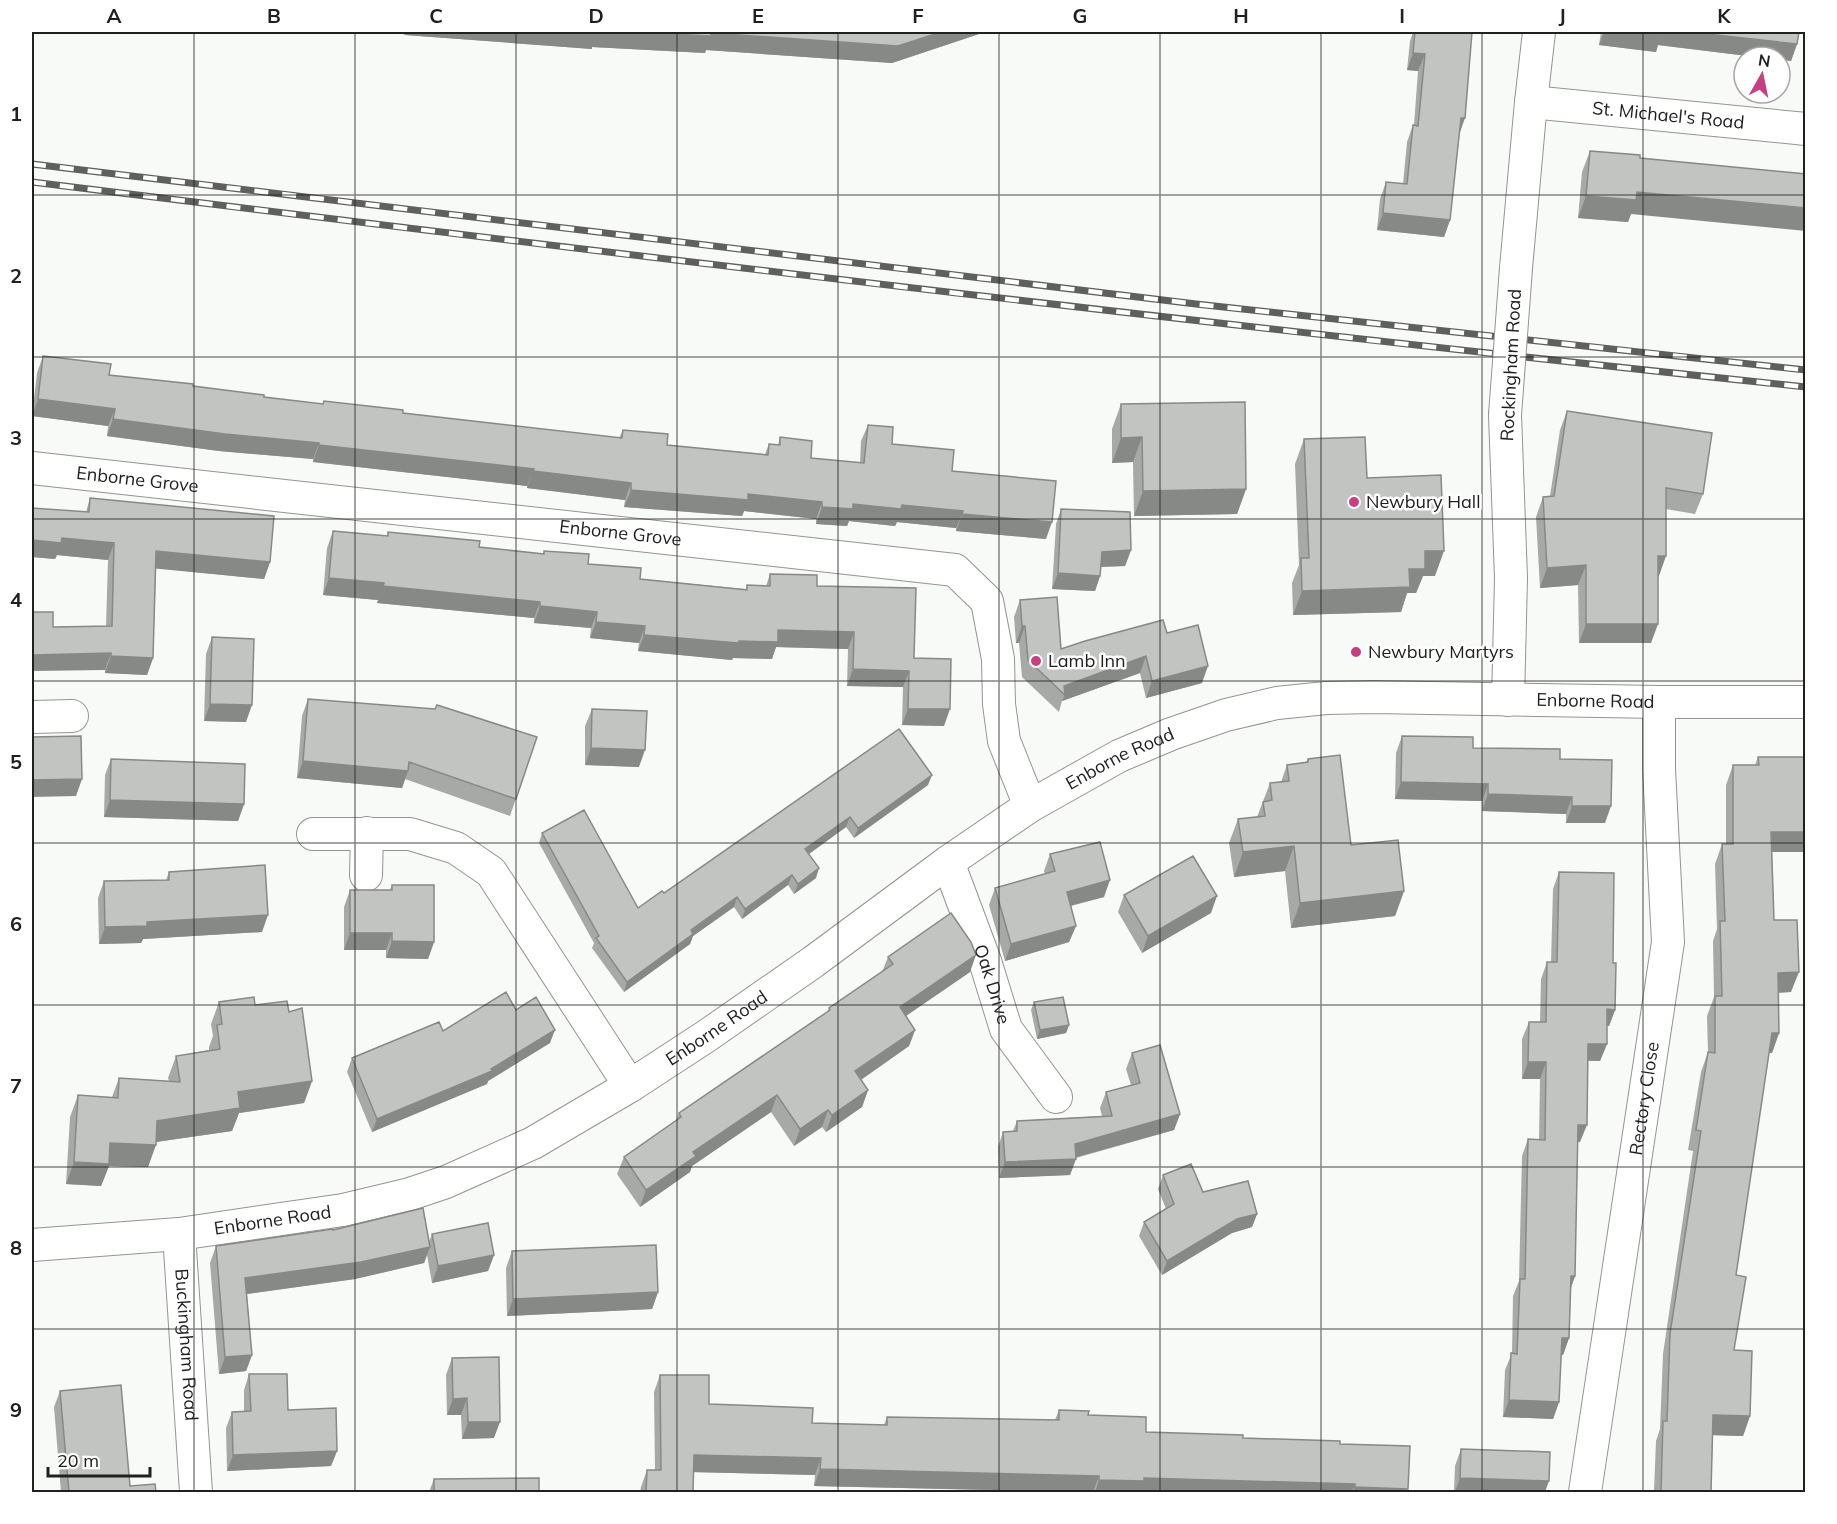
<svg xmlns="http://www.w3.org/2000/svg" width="1837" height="1524" font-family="Mulish,sans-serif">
<rect width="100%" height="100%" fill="#f8faf8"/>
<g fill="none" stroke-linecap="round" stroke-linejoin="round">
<defs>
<g id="minor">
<path id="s1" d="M1531 102 1806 129"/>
<path d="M1516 268 1531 102 1539 32"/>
<path d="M1505 415 1511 578 1508 700"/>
<path id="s2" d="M32 468 955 570 987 601 998 659 999 704 1004 741 1030 806"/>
<path d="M32 717 72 716"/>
<path d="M313 834H410L456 848 491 872 630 1086"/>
<path id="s3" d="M948 862 985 961 1006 1029 1056 1097"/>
<path d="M366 875 367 833"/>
<path id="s4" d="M179 1234 196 1492"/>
<path id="s5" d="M32 1245 179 1234 343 1210 410 1194 446 1182 533 1143 630 1086 705 1037 813 962 948 862 1030 806 1119 756 1171 734 1226 715 1277 703 1326 698 1374 697 1659 702H1806"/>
<path id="s6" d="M1585 1492 1668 942 1659 769V702"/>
</g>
</defs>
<use href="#minor" stroke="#939592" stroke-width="34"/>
<use href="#minor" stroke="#fff" stroke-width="32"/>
<defs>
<path id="rail" d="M32 164 1196 304 1806 370
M32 182C622 255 1213 325 1806 387"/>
</defs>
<use href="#rail" stroke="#5e5f5e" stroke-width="7"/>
<use href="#rail" stroke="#fff" stroke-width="4.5" stroke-dasharray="14" stroke-linecap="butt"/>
<defs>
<path id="minor-bridge" d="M1505 415 1516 268"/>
</defs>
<use href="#minor-bridge" stroke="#939592" stroke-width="34" stroke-linecap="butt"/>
<use href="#minor-bridge" stroke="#fff" stroke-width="32"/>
</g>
<path fill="#a6a9a6" d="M398 32H985L892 63 706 50 705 53 592 47V49L405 35Z
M1413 32H1472L1459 134 1450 220 1444 237 1377 230 1380 199 1386 182 1403 184 1407 142 1413 125H1414L1418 71 1407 70 1410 41Z
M1601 32H1799L1797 44 1791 61 1780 57H1756L1658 45 1656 52 1599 45Z
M1590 151 1631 214 1628 222 1578 218 1582 172Z
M43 356 109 375 193 386 264 397 619 438 623 430 667 445 765 454 769 444 778 445 780 437 811 458 860 463 861 441 868 425 892 444 952 471 1046 539 956 531V528L897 522 895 526 849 521 847 526 816 524V519L744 511 742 516 624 507 625 500 527 488V486L313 462V459L219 451 107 436 108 426 32 416 37 373Z
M1121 404 1246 489 1237 514 1134 516 1133 462 1112 463V429Z
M1567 411 1703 494 1695 514 1666 509 1651 643H1579L1578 585 1540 588 1536 517 1543 497 1550 496 1560 430Z
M1304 439 1367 478 1435 576H1423L1416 593H1407L1401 612 1293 615 1292 583 1299 565 1295 464Z
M90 498 270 562 264 579 156 568 153 658 147 675 105 673V670L53 627 106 626 108 560 57 555 55 559 32 557V508L86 512Z
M1061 509 1131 550 1125 566 1101 567 1100 576 1095 591 1052 589 1056 524Z
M333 531 387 536 388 532 479 547 543 554 544 551 640 579 746 589 747 585 766 586 770 574 817 586 914 658 944 726 902 725 903 687 847 686 848 649 776 647 772 659 733 658 732 660 638 651 639 643 590 638 591 628 534 623V618L377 603 378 600 323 595 327 548Z
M1020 600 1061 649 1167 633 1202 683 1146 698 1140 673 1062 701 1059 712 1022 677 1019 643H1016L1014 617Z
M212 637 246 722 204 721 206 654Z
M308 699 537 737 510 816 405 779 402 788 297 778 302 716Z
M592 709 639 767 585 765V726Z
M1402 736 1473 748 1560 759 1605 823H1566V814L1482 811V801L1395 799 1396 753Z
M1758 757 1772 852 1774 920 1791 992 1778 993 1779 1033 1772 1053H1769L1736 1275 1734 1350 1750 1416 1743 1436 1713 1435 1711 1492H1654L1656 1441 1660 1429 1663 1354 1693 1151 1688 1150 1701 1072 1708 1052 1707 1016 1714 997 1713 941 1717 929 1715 864 1722 844H1726V785L1733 765H1755Z
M111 759 244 804 238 821 104 817 105 775Z
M1308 759 1351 845 1404 891 1395 916 1291 928 1285 871 1234 877 1229 843 1238 819 1257 817 1270 783 1281 782 1287 765 1306 762Z
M928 785 854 838 846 827 809 854 816 878 794 894 788 885 742 919 734 907 693 936 690 944 624 992 592 948 594 943 539 843 542 833 638 908 664 893Z
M1050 854 1104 897 1071 906 1076 926 1069 942 1005 961 989 905 995 888 1045 874 1044 871Z
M169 872 262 932 143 939 141 943 99 944 98 898 104 881 166 880Z
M1559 872 1613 963 1615 1010 1609 1026H1607V1044L1600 1061H1588L1580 1142H1578L1575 1276 1571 1288 1569 1338 1563 1355H1561L1559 1402 1553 1419 1503 1417 1505 1370 1512 1353 1513 1296 1519 1281 1522 1156 1528 1139 1539 1140 1540 1079H1522V1039L1529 1022H1540L1541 979 1547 962H1551L1553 889Z
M392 885 434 942 428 959 386 958V950H344V907L350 890H390Z
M1124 895 1211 913 1142 953 1118 912Z
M888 957 970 972 906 1016 915 1030 909 1046 861 1080 868 1090 862 1107 826 1132 822 1127 794 1146 771 1112 692 1166 690 1172 640 1207 617 1174 624 1157 676 1121 679 1113 827 1012 829 1008 882 972Z
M219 1002 255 1005 289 1012 312 1081 304 1103 239 1113 232 1131 156 1142 148 1167 109 1166 101 1186 66 1184 70 1117 78 1095 112 1097 119 1078 169 1081 168 1078 176 1056 209 1050V1047L213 1036 211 1024Z
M1034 1002 1069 1025 1066 1033 1037 1039 1031 1010Z
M516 1010 550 1043 488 1081 487 1084 372 1132 347 1072 352 1058Z
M1132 1053 1180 1114 1174 1130 1076 1158 1070 1175 999 1178 998 1147 1003 1132 1013 1131 1017 1121 1102 1116 1100 1108 1106 1092 1131 1085 1126 1069Z
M1163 1175 1257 1214 1252 1227 1232 1233 1162 1275 1139 1236 1144 1222 1166 1209 1158 1189Z
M333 1230 429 1242 432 1234 494 1255 488 1271 432 1283 427 1255 424 1263 355 1279 247 1294 252 1355 246 1371 219 1374 210 1263 216 1246Z
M512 1251 658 1292 652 1309 507 1316 506 1268Z
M452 1358 494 1438 462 1439 461 1415H447L446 1375Z
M249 1374 288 1410 337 1451 331 1466 227 1471 226 1428 232 1412H244V1390Z
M660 1375 709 1404 812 1423 884 1425 887 1417 1055 1420 1059 1410 1088 1415 1146 1432 1340 1444 1408 1489 1407 1492H1076L814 1486 815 1475 694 1472 693 1492H640L641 1487 647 1470H655L654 1392Z
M60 1391 130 1486 156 1492H61L54 1407Z
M1461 1449 1545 1492H1454L1455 1466Z
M434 1479 539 1492H429Z"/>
<path fill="#878987" d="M407 32H627L711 33 985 32 892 63 706 50 705 53 592 47V49L405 35Z
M1604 32H1689L1797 44 1791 61 1780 60V57H1756L1658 45 1656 52 1599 45Z
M1413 53 1425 54 1418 71 1407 70Z
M1461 118H1465L1459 135Z
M1637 192 1806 208V231L1631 214 1628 222 1578 218 1586 196Z
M1383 213 1450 220 1444 237 1377 230Z
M38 399 115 409 108 426 32 416Z
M113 419 319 443 313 459 219 451 107 436Z
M1142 437 1133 462 1112 463 1121 438Z
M319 445 534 469 527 486 313 462Z
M533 471 631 483 625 500 527 488Z
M1246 489 1237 514 1134 516 1143 491Z
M631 490 748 494 822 502 816 519 744 511 742 516 624 507Z
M853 504 902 505 963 511 956 528 897 522 895 526 849 521 847 526 816 524 822 507Z
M962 514 1052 522 1046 539 956 531Z
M62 538 114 543 108 560 57 555 55 559 32 557V540Z
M1131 550 1125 566 1096 567 1102 552Z
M156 551 270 562 264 579 150 568Z
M1425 551H1444L1435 576H1423L1416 593H1407L1401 612 1293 615 1302 591 1409 569Z
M1658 556H1666L1659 576H1651Z
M1586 565 1578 585 1540 588 1547 568Z
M1058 573 1100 576 1095 591 1052 589Z
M329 578 384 583 378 600 323 595Z
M383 586 540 602 534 618 377 603Z
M540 606 597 612 591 628 534 623Z
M596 622 645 626 639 643 590 638Z
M1586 624H1658L1651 643H1579Z
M1022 626H1025L1019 643H1016Z
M778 630 854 632 848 649 776 647 772 659 733 658 732 660 638 651 644 635 739 641Z
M111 653 105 670 32 671V655Z
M111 656 153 658 147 675 105 673Z
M1146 656 1140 673 1062 701 1065 695 1064 686Z
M1208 666 1202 683 1146 698 1152 681Z
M853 669 909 671 903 687 847 686Z
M210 704 252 705 246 722 204 721Z
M908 709H950L944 726 902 725Z
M591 748 645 750 639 767 585 765Z
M303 761 408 771 402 788 297 778Z
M932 775 928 785 854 838 858 828Z
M82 779 76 796 32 797V780Z
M1401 782 1488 784 1482 801 1395 799Z
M1488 794 1572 797 1566 814 1482 811Z
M110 800 244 804 238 821 104 817Z
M1572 806H1611L1605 823H1566Z
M850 817 846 827 802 859 805 849Z
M1771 832H1806V852H1763Z
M1294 846 1285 871 1234 877 1243 852Z
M819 868 816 878 794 894 798 884Z
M792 875 788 885 742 919 745 909Z
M1110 880 1104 897 1061 908 1067 892Z
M1404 891 1395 916 1291 928 1300 903Z
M1217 896 1211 913 1142 953 1148 936Z
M737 897 734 907 693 936 690 944 624 992 627 982 691 930Z
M268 915 262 932 143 939 141 943 99 944 105 927 147 922Z
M1076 926 1069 942 1005 961 1011 944Z
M350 933H392L386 950H344Z
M392 941 434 942 428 959 386 958Z
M976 955 970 972 894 1024 900 1007Z
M1799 972 1791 992 1770 993 1778 973Z
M1607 1009 1615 1010 1609 1026H1601Z
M1069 1025 1066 1033 1037 1039 1040 1030Z
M555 1030 550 1043 488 1081 487 1084 372 1132 377 1119 491 1069Z
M915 1030 909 1046 849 1088 855 1071Z
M1772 1033H1779L1772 1053H1764Z
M1588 1044H1607L1600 1061 1582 1060Z
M1528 1062H1546L1540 1079H1522Z
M312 1081 304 1103 239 1113 232 1131 149 1143 157 1121 238 1092Z
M868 1090 862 1107 826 1132 832 1115Z
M777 1095 771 1112 692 1166 690 1172 640 1207 646 1190 693 1152Z
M828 1110 822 1127 794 1146 800 1129Z
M1180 1114 1174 1130 1069 1159 1075 1144Z
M1578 1125H1587L1580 1142H1572Z
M110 1143 156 1145 148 1167 109 1166 101 1186 66 1184 74 1162Z
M1076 1159 1070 1175 999 1178 1005 1162Z
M1257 1214 1252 1227 1232 1233 1162 1275 1167 1261 1237 1219Z
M430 1247 424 1263 355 1279 239 1295 245 1278Z
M494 1255 488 1271 432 1283 438 1266Z
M1571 1276H1575L1569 1293Z
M658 1292 652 1309 507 1316 513 1299Z
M1562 1338H1569L1563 1355 1556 1354Z
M252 1355 246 1371 219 1374 225 1357Z
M467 1398 461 1415H447L453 1399Z
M1509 1400 1559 1402 1553 1419 1503 1417Z
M1713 1415 1750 1416 1743 1436 1706 1435Z
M468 1422H500L494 1438 462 1439Z
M337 1451 331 1466 227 1471 233 1455Z
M694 1455 821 1458 815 1475 688 1472Z
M820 1469 1099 1476 1093 1492 814 1486Z
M1144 1478 1355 1484 1352 1492H1095L1099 1480Z
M1460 1478 1549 1481 1545 1492H1455Z
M1355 1487 1408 1489 1407 1492H1353Z"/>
<path fill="#c1c4c1" stroke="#878987" stroke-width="1.5" d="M627 32H941L898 46 711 33V36Z
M1415 32H1472L1465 118H1461L1450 220 1383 213 1386 182 1407 184 1413 125 1418 126 1425 54 1413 53Z
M1632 32H1663L1662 35Z
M1689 32H1799L1797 44Z
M1590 151 1640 155V158L1806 174V208L1637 192 1636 200 1586 196Z
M43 356 111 364 109 375 193 384V386L264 395V397L323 404 324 401 403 410V413L622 438 623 430 668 434 667 445 768 455 769 444 780 445V437L812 441 811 458 864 463 868 425 893 427 892 444 954 450 952 471 1056 481 1052 522 962 514 963 511 902 505 901 509 853 504V509L822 507V502L748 494V500L631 490V483L533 471 534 469 319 445V443L225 434 113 419 115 409 38 399Z
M1245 402 1246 489 1143 491 1142 437 1121 438V404Z
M1567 411 1712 433 1703 494 1666 488V556H1658V624H1586V565L1547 568 1543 497 1554 496Z
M1365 437 1367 478 1441 475 1444 551H1425V569H1409L1410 587 1302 591 1301 558H1309L1304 439Z
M90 498 274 516 270 562 156 551 153 658 111 656V653L32 655V612H53V627L112 626 114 543 62 538 61 543 32 540V508L89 512Z
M1061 509 1130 512 1131 550 1102 552 1100 576 1058 573Z
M333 531 388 536V532L480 541 479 547 544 554V551L589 554 588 564 641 568 640 579 747 590V585L770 586V574L817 575V586L916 588 914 658 951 659 950 709H908L909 671 853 669 854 632 778 630V642L739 641 738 643 644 635 645 626 596 622 597 612 540 606V602L383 586 384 583 329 578Z
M1057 597 1061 649 1085 641 1163 620 1167 633 1198 625 1208 666 1152 681 1146 656 1064 686 1065 695 1028 660 1025 626H1022L1020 600Z
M212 637 254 639 252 705 210 704Z
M308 699 435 709 437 705 537 737 516 799 409 762 408 771 303 761Z
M592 709 647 711 645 750 591 748Z
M899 729 932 775 858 828 850 817 805 849 819 868 798 884 792 875 745 909 737 897 691 930 693 934 627 982 596 938 599 936 542 833 584 810 638 908 662 891 664 893Z
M81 736 82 779 32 780V737Z
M1402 736 1473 737V748L1560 749V759L1612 760 1611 806H1572V797L1488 794V784L1401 782Z
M1340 755 1351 845 1398 840 1404 891 1300 903 1294 846 1243 852 1238 819 1265 816 1263 802 1272 800 1270 783 1289 781 1287 765 1308 762V759Z
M1758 757H1806V832H1771L1774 920H1797L1799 972 1778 973 1779 1033H1772L1736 1275 1746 1277 1734 1350 1752 1351 1750 1416 1713 1415 1711 1492H1661L1663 1421H1667L1670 1334 1701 1131 1696 1130 1708 1052 1715 1053V996H1722L1720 921H1725L1722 844H1733V765H1759Z
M111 759 245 764 244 804 110 800Z
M1100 842 1110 880 1067 892 1076 926 1011 944 995 888 1055 871 1050 854Z
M1193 856 1217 896 1148 936 1124 895Z
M265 865 268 915 147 922V926L105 927 104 881 169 880V872Z
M1559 872 1614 873 1613 963H1616L1615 1010 1607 1009V1044H1588L1587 1125H1578L1575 1276H1571L1569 1338H1562L1559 1402 1509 1400 1511 1353 1517 1354 1520 1279H1525L1528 1139 1545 1140 1546 1062H1528L1529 1022H1546L1547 962H1557Z
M392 885H434V942L392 941V933H350V890H392Z
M951 913 971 942 976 955 900 1007 915 1030 855 1071 868 1090 832 1115 828 1110 800 1129 777 1095 693 1152 696 1156 646 1190 624 1157 681 1117 679 1113 830 1010 829 1008 893 964 888 957Z
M506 992 516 1010 536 997 555 1030 491 1069 492 1071 377 1119 352 1058 439 1022 443 1031Z
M254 997 255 1005 287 1001 289 1012 302 1008 312 1081 238 1092 240 1108 157 1121 156 1145 110 1143 109 1164 74 1162 78 1095 118 1098 119 1078 180 1082 176 1056 220 1049 217 1025 222 1024 219 1002Z
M1063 997 1069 1025 1040 1030 1034 1002Z
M1160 1045 1180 1114 1075 1144 1076 1159 1005 1162 1003 1132 1017 1131V1121L1112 1116 1106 1092 1140 1083 1132 1053Z
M1191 1164 1203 1192 1248 1181 1257 1214 1237 1219 1167 1261 1144 1222 1174 1204 1163 1175Z
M423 1208 430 1247 361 1262 245 1278 252 1355 225 1357 216 1246 333 1229V1230Z
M488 1223 494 1255 438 1266 432 1234Z
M656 1245 658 1292 513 1299 512 1251Z
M499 1357 500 1422H468L467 1398 453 1399 452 1358Z
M249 1374H287L288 1410 336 1408 337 1451 233 1455 232 1412 251 1411Z
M660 1375H709V1404L813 1408 812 1423 887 1425V1417L1059 1420V1410L1089 1411 1088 1415 1146 1417V1432L1243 1435V1438L1340 1441V1444L1410 1446 1408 1489 1355 1487V1484L1144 1478V1481L1099 1480V1476L820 1469 821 1458 694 1455 693 1492H646L647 1470H661Z
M121 1385 130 1486 155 1484 156 1492H69L60 1391Z
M1461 1449 1550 1452 1549 1481 1460 1478Z
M539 1478V1492H434V1479Z"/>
<path fill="none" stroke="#202020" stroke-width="1.5" stroke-opacity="0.55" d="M194 32V1492M355 32V1492M516 32V1492M677 32V1492M838 32V1492M999 32V1492M1160 32V1492M1321 32V1492M1482 32V1492M1643 32V1492M32 195H1806M32 357H1806M32 519H1806M32 681H1806M32 843H1806M32 1005H1806M32 1167H1806M32 1329H1806"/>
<g fill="#c53f81" stroke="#fff" stroke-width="2">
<circle cx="1354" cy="502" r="6"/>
<circle cx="1356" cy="652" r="6"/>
<circle cx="1036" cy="661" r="6"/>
</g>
<g text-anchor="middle" stroke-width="5" stroke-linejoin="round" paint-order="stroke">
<g font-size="18" fill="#202020" stroke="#fff">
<text dy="6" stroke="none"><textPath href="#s1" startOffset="138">St. Michael's Road</textPath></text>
<text transform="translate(1511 365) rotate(-87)" y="6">Rockingham Road</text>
<text dy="6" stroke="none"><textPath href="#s2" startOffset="106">Enborne Grove</textPath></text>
<text dy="6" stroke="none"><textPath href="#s2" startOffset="592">Enborne Grove</textPath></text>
<text dy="6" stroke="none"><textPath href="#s5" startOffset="1704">Enborne Road</textPath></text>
<text dy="6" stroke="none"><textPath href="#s5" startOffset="1218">Enborne Road</textPath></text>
<text dy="6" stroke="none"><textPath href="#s3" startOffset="130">Oak Drive</textPath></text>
<text dy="6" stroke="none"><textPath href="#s5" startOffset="732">Enborne Road</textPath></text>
<text dy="6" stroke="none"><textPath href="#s6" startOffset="398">Rectory Close</textPath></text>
<text dy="6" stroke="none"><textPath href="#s5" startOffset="242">Enborne Road</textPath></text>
<text dy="6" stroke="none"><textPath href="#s4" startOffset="111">Buckingham Road</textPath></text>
</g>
<g font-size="18" fill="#202020" stroke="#fff" text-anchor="start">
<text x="1366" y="508">Newbury Hall</text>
<text x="1368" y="658">Newbury Martyrs</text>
<text x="1048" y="667">Lamb Inn</text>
</g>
</g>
<rect width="1837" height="1524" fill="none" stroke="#ffffff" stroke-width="66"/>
<g transform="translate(1762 75) rotate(9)"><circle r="28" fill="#ffffff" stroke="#a6a6a6" stroke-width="1.5"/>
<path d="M0-4.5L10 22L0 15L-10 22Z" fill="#c53f81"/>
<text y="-9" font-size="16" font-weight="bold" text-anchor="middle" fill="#202020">N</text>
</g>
<path d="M48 1467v9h102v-9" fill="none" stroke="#202020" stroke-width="3"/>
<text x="57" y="1467" font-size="18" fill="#202020" stroke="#ffffff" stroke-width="4.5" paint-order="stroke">20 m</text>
<rect x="33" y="33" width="1771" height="1458" fill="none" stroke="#202020" stroke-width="2"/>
<g font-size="20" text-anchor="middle" font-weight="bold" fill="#202020">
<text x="114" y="23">A</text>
<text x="274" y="23">B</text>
<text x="436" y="23">C</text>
<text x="596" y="23">D</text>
<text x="758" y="23">E</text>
<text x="918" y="23">F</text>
<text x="1080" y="23">G</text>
<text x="1241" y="23">H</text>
<text x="1402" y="23">I</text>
<text x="1562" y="23">J</text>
<text x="1724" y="23">K</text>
<text x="16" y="121">1</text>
<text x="16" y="283">2</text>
<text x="16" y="445">3</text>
<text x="16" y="607">4</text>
<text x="16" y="769">5</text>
<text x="16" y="931">6</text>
<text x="16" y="1093">7</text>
<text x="16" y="1255">8</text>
<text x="16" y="1417">9</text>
</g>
</svg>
